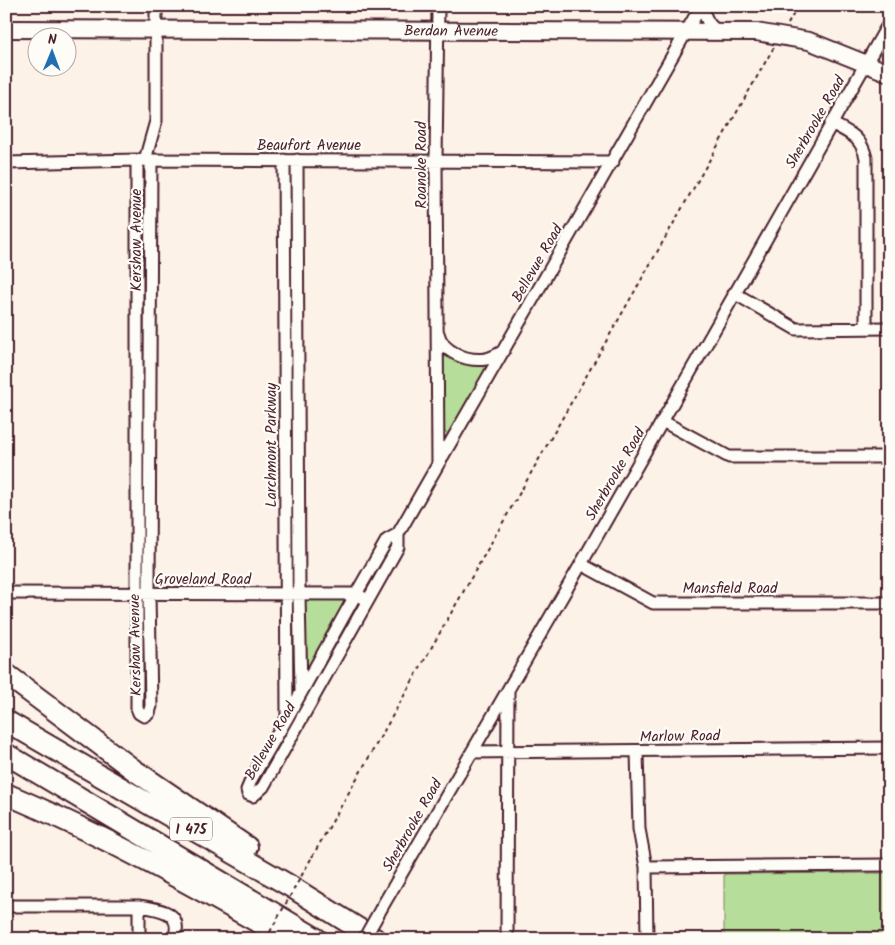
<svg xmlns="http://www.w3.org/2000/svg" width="895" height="945" font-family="Kalam,sans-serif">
<rect width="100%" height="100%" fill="#fcf2e7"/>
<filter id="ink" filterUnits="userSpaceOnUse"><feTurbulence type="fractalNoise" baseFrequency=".02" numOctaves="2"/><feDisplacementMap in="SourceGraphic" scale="10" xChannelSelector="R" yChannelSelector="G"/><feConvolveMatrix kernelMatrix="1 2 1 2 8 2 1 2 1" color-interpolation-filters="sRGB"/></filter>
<g filter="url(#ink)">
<path fill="#b6de9a" stroke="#807e62" d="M447 356 493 363 451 433H446L443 430 442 361 444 357Z
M352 595 306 674 301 597Z
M889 873V939H724V874Z"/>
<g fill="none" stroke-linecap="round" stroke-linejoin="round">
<defs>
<path id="street" d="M438 6 436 161 438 464
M702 6C705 18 709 28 721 32
M831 123C849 133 861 136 866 158V328
M137 160V708L139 713 144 716 149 713 151 706 149 594 151 160
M145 160 156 121V6
M284 160 287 716
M297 160 299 595 301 691
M6 163 137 160 613 162
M734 293 796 329 889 328
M438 333C442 352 467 362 486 359 492 358 498 354 504 351
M662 421 729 457H889
M398 534 387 540 356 594 287 718 252 778 247 790 248 794 253 796 263 787 398 547V534L701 6
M581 564 653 603H889
M6 593 356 594 362 597
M637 751 639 829 646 867 647 939
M472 752 889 748
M646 867 889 865
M6 906H139C160 909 184 912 174 939
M382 907 581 564 889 23
M139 939V906
M507 939 508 691"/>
<g id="secondary">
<path id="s1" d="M6 29 756 32 809 41 889 73"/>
</g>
<path id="highway" d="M6 674 134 770 247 847
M6 721 290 886 375 939
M6 754 317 939
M6 794C104 835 196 887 288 939"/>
</defs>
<use href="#street" stroke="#4a1f2b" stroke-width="15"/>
<use href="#secondary" stroke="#4a1f2b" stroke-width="20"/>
<use href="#highway" stroke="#4a1f2b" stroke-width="24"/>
<path stroke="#4a1f2b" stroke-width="2" stroke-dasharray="4 4" stroke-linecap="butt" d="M788 24 798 6
M312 857 774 47"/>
<use href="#street" stroke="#fdfcf7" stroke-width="11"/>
<use href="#secondary" stroke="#fdfcf7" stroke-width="16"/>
<use href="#highway" stroke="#fdfcf7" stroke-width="20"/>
<defs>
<path id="street-bridge" d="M364 939 382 907"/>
</defs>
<use href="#street-bridge" stroke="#4a1f2b" stroke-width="15" stroke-linecap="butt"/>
<path stroke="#4a1f2b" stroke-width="2" stroke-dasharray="4 4" stroke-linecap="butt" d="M266 939 312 857"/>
<use href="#street-bridge" stroke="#fdfcf7" stroke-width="11"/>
</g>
</g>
<g text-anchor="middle" stroke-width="4.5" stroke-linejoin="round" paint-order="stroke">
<rect fill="#fdfcf7" stroke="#806168" stroke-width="1" x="170" y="817.5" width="42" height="23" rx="4"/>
<g font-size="14" font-weight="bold" fill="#4a1f2b">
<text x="191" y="834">I 475</text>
</g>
<g font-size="15" fill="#4a1f2b" stroke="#fdfcf7">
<text dy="5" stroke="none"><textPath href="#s1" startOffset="445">Berdan Avenue</textPath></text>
<text transform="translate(815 122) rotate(-60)" y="5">Sherbrooke Road</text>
<text x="309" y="150">Beaufort Avenue</text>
<text transform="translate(421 165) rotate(-90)" y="5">Roanoke Road</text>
<text transform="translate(136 240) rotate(-90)" y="5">Kershaw Avenue</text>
<text transform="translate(537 263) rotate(-60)" y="5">Bellevue Road</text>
<text transform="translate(271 445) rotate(-90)" y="5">Larchmont Parkway</text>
<text transform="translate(615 474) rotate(-60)" y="5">Sherbrooke Road</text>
<text x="203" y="584">Groveland Road</text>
<text x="730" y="593">Mansfield Road</text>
<text transform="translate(135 645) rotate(-91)" y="5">Kershaw Avenue</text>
<text transform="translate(680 736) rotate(-1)" y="5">Marlow Road</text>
<text transform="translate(270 741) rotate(-60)" y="5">Bellevue Road</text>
<text transform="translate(412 825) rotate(-60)" y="5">Sherbrooke Road</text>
</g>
</g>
<rect width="895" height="945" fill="none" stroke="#fdfcf7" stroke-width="25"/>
<rect x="12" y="12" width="870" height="920" fill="none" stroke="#4a1f2b" stroke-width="2" filter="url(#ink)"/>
<g transform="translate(52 52) rotate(1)"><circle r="24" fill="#fdfcf7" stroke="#b5a4a5"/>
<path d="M0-4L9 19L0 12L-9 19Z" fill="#1f6fb2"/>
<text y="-8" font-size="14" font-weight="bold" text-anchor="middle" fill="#4a1f2b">N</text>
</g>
</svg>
